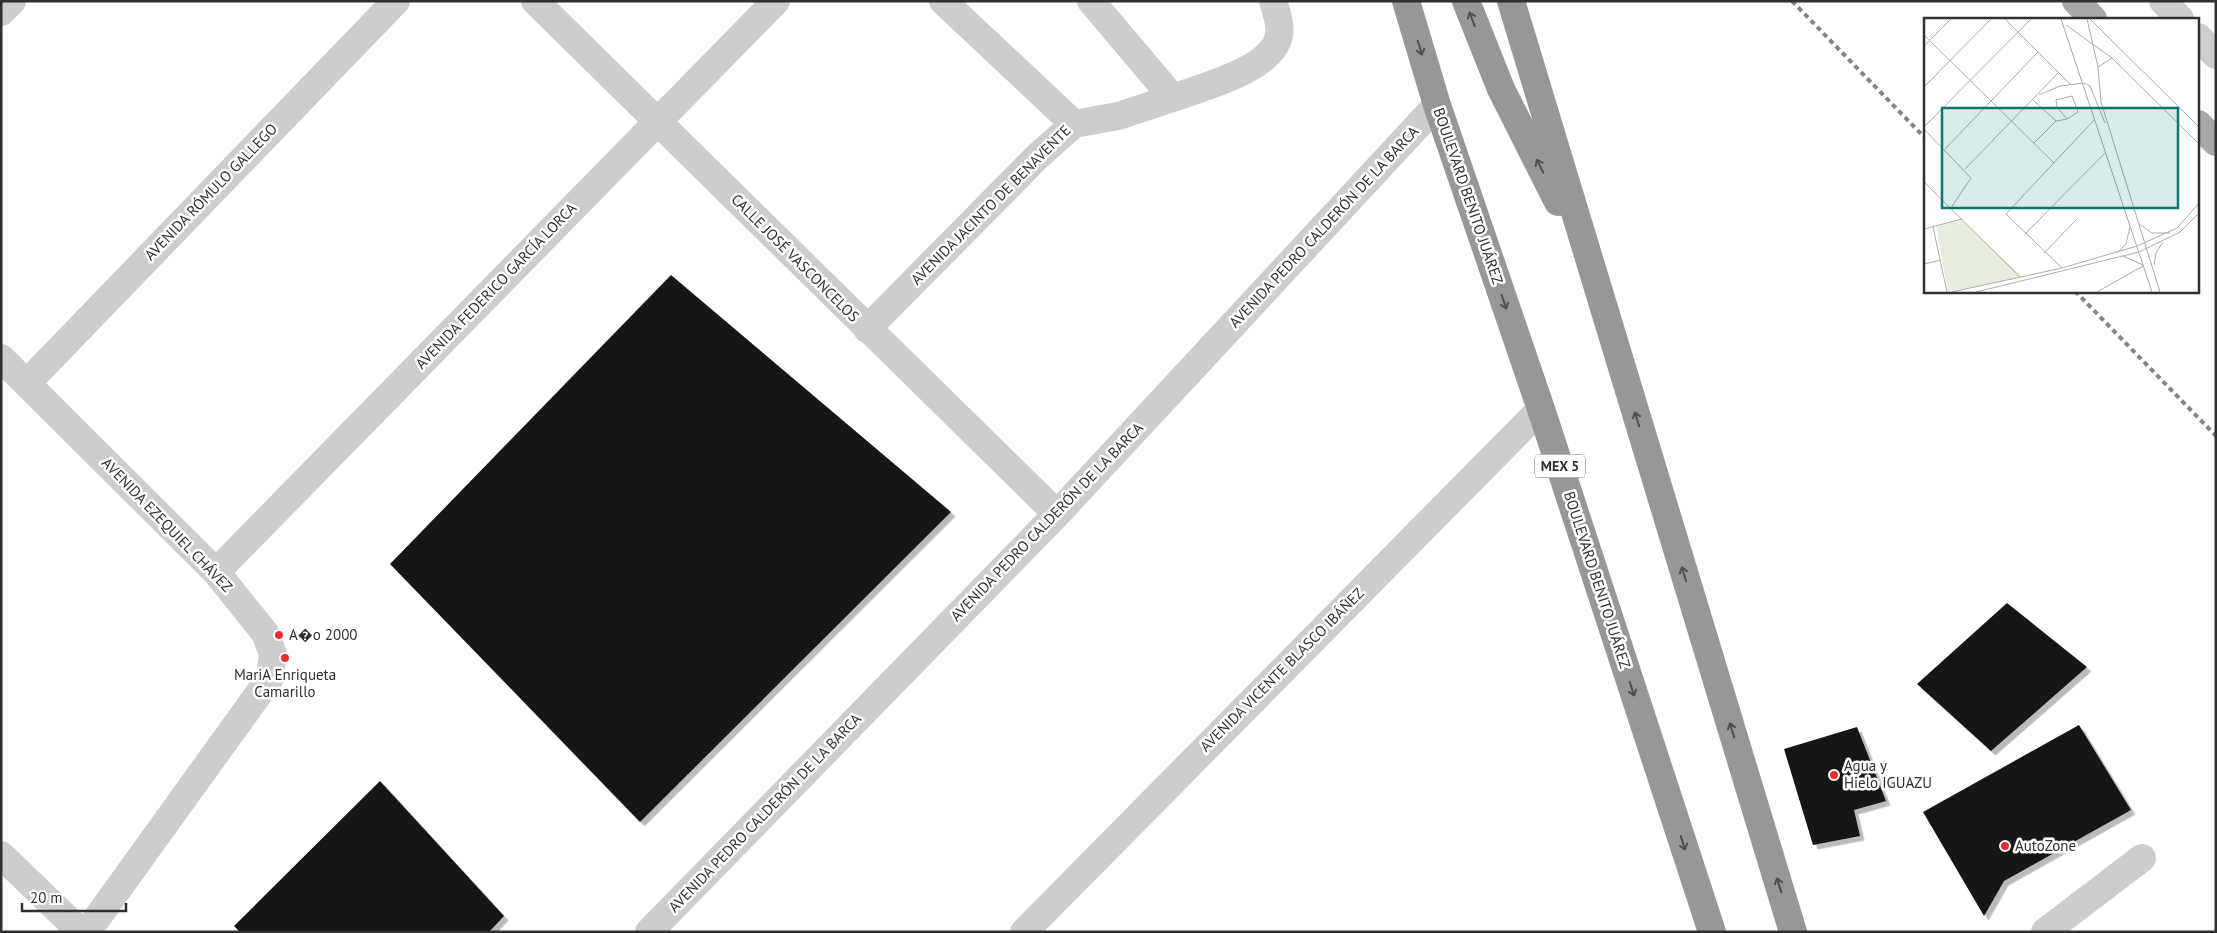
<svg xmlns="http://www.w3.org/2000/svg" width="2217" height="933" font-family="'PT Sans',sans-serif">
<defs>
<filter id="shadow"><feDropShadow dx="4.5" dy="4.5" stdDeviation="0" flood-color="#0004"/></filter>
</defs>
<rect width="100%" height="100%" fill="#fff"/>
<path fill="#171717" filter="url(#shadow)" d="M671 275 951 512 640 822 390 564Z
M2007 603 2087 667 1991 751 1917 684Z
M2079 725 2131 810 2004 881 1984 916 1923 812Z
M1857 727 1886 801 1854 810 1860 836 1813 845 1784 749Z
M380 781 504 916 489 932H240L234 926Z"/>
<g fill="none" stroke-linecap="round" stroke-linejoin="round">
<path stroke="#cdcdcd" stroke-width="28" d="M535 1 1057 514
M943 1 1074 124
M2163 1 2180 19
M1 12 12 1
M2198 37 2216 55
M1173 98C1202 87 1273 70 1279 35 1281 24 1276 11 1273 1
M1074 124 1118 116 1173 98 1091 1
M867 329 1038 156 1074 124
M1 358 216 572 265 633 273 654 270 678 87 932
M27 383 396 1
M216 572 776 1
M1 855 81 932
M649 932 1057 514 1437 105
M1024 932 1541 409
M2045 932 2142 858"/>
<path stroke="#a8a8a8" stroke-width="28" d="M2076 1 2093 19
M2198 124 2216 142"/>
<path stroke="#979797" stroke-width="28" d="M1406 1 1437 105 1541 409 1712 932
M1466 1 1501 89 1558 202
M1511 1 1793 932"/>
<path stroke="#858585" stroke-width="4" stroke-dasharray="5 4" stroke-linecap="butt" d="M1792 1 1926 139
M2075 291 2216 436"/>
</g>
<defs><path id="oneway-shaft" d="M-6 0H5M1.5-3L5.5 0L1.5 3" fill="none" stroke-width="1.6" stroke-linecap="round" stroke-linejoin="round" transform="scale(1.25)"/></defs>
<g stroke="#4f4f4f">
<use href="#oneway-shaft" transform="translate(1472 19) rotate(-111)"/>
<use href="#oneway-shaft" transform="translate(1420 48) rotate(73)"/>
<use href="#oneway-shaft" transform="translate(1540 166) rotate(-116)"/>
<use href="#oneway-shaft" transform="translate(1504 302) rotate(71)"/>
<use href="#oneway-shaft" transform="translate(1637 419) rotate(-107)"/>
<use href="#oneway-shaft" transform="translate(1684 574) rotate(-107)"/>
<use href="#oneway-shaft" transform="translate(1632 689) rotate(72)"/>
<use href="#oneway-shaft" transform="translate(1732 730) rotate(-107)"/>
<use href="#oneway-shaft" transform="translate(1683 843) rotate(72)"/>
<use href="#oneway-shaft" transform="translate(1779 885) rotate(-107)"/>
</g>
<g fill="#ea2f39" stroke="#fff" stroke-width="2">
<circle cx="279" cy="635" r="5"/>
<circle cx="285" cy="658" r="5"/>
<circle cx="1834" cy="775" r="5"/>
<circle cx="2005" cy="846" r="5"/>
</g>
<g text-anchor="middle" stroke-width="5" stroke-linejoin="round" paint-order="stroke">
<rect fill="#fff" stroke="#6e6e6e" stroke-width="1" x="1535" y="454.5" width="50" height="23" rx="4"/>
<g font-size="14" font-weight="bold" fill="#303030">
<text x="1560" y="471">MEX 5</text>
</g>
<g font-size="15" fill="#303030" stroke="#fff">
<text transform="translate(211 192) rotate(-46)" y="5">AVENIDA RÓMULO GALLEGO</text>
<text transform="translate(1468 196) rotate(71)" y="5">BOULEVARD BENITO JUÁREZ</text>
<text transform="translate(991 205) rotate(-45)" y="5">AVENIDA JACINTO DE BENAVENTE</text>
<text transform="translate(1324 227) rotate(-47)" y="5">AVENIDA PEDRO CALDERÓN DE LA BARCA</text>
<text transform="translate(795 258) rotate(45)" y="5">CALLE JOSÉ VASCONCELOS</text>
<text transform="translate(496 286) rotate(-46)" y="5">AVENIDA FEDERICO GARCÍA LORCA</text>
<text transform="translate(1047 522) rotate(-46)" y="5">AVENIDA PEDRO CALDERÓN DE LA BARCA</text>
<text transform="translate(167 525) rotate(46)" y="5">AVENIDA EZEQUIEL CHÁVEZ</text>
<text transform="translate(1597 580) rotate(72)" y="5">BOULEVARD BENITO JUÁREZ</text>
<text transform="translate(1282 670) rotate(-45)" y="5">AVENIDA VICENTE BLASCO IBÁÑEZ</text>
<text transform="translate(765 813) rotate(-46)" y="5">AVENIDA PEDRO CALDERÓN DE LA BARCA</text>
</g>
<g font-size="15" fill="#303030" stroke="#fff" text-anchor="start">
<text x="289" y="640">A�o 2000</text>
<text x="285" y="680" text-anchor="middle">MariA Enriqueta<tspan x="285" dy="17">Camarillo</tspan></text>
<text x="1844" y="771">Agua y<tspan x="1844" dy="17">Hielo IGUAZU</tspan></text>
<text x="2015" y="851">AutoZone</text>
</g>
</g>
<g transform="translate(1924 18)">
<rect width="275" height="275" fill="#fff"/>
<path d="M37 202 99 259 24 274 12 209Z" fill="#e6edde"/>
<path fill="none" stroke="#acacac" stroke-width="1" d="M81 1 146 66M137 1 228 274M163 1 174 49 177 84 236 274M166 1 275 109M142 7 188 40 275 126M0 17 130 145M0 28 27 1M174 49 188 40M160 65 166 68 181 105M0 69 67 1M115 77 136 68 160 65M109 82 132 103M0 109 107 1M0 111 47 160 27 190M110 125 132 103 143 101 133 89 132 82 148 78 154 94 143 101M21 131 114 34M41 151 135 54M0 164 96 259M215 206 228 215H246M9 209 23 274M0 211 38 201M101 216 182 134M213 228 253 210 275 185M215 234 256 214 275 195M120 235 153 201M193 235 202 226 206 209M199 238 219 247M0 246 17 242M230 247 232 235 239 224M138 250 82 196 171 101M28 274 138 250 213 228M52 274 215 234M173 274 219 248"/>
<path fill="#0f766e" fill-opacity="0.15" stroke="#0f766e" stroke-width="2.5" d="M18 90H254V190H18Z"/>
<rect width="275" height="275" fill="none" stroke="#303030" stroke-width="2.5"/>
</g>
<rect width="2217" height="933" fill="none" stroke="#303030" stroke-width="5"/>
<path d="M22 903v8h104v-8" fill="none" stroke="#303030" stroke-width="2.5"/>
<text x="30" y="903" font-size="15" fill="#303030" stroke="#ffffff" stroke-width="4" paint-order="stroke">20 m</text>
</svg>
